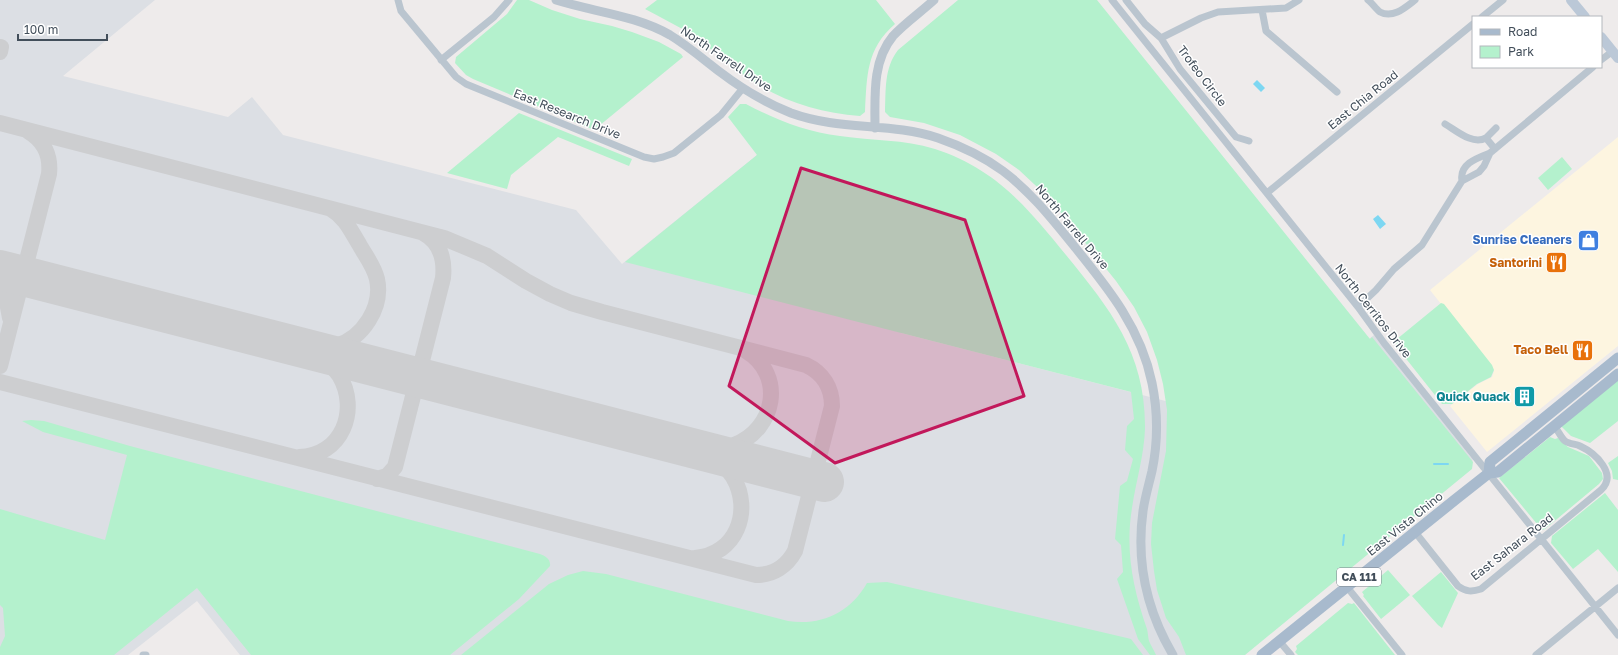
<svg xmlns="http://www.w3.org/2000/svg" width="1618" height="655" font-family="'Golos Text',sans-serif">
<rect width="100%" height="100%" fill="#eeebeb"/>
<path fill="#fdf5e0" d="M1618 137V346L1487 452 1450 406 1478 384 1492 377 1494 371 1430 290Z"/>
<path fill="#dcdfe4" d="M0 0H155L63 76 228 117 252 97 283 135 576 210 622 264 757 155 901 333 1212 413 1238 445 1374 335 1473 460 1469 464V470L1244 655H240L197 601 128 655H0Z"/>
<path fill="#b4f1cd" d="M517 0H529L552 10 580 19 612 26 632 32 659 42 681 54 683 57 594 130 473 79 466 75 455 63 456 57 507 14Z
M657 0H876L895 24C866 49 867 76 865 112L860 116C821 113 783 102 751 80 730 66 712 49 691 34 676 25 660 17 645 9Z
M958 0H1097L1370 339 1372 337 1473 462 1472 469 1345 573 1341 568 1336 572 1340 577 1245 655H1186L1179 637 1166 618 1157 590 1154 571 1151 544 1152 523 1166 451 1167 410 1163 384 1157 360 1147 332 1134 307 1116 281 1050 199 1019 170 996 154 960 135 924 123 890 117 885 112C886 90 884 68 898 50Z
M740 104H746C776 120 806 132 840 136 873 141 903 139 935 149 996 169 1027 207 1066 255 1111 310 1146 354 1145 429 1144 456 1136 481 1132 508 1125 550 1133 589 1147 629 1148 633 1148 637 1149 641 1151 646 1154 650 1156 655H1150L1138 639 1117 579 1123 572 1121 545 1115 539 1120 486 1127 481 1133 459 1125 450 1127 426 1134 419 1131 392 625 262 757 155 728 117Z
M519 113 632 159 629 166 558 137 511 175 507 189 447 173Z
M1562 157 1572 169 1548 190 1538 178Z
M1441 303 1444 304 1492 365 1494 370 1491 377 1477 384 1452 404H1442L1396 346 1397 339Z
M1618 380V421L1590 443 1571 436 1561 426Z
M31 420 44 421 130 446 540 554C545 556 551 559 550 566L519 599 450 655H251L197 588 114 655H0V647L5 636 3 608 0 605V509L105 540 127 455 43 432 22 421Z
M1550 437 1555 439 1558 438 1568 447 1589 456 1602 473 1603 479 1599 484 1545 529 1542 530 1499 478Z
M1618 456V480L1613 479 1612 471 1608 463Z
M1605 493 1618 510V572L1598 549 1573 569 1551 543 1552 536Z
M1388 570 1410 595 1381 619 1363 596 1364 595 1362 592Z
M583 571 606 574 788 621C821 626 850 613 867 583L887 582 1127 638 1131 639 1143 655H461L549 584 568 575Z
M1441 572 1458 593 1442 628 1438 625 1412 596Z
M1348 603 1352 604 1354 603 1395 655H1298L1295 652 1297 649 1296 646Z"/>
<path fill="#7dd7f2" d="M1257 80 1265 88 1261 92 1253 84Z
M1378 215 1386 224 1380 229 1373 219Z"/>
<g fill="none" stroke-linecap="round" stroke-linejoin="round">
<path stroke="#7dd7f2" stroke-width="2" d="M1434 464H1448
M1343 545 1344 535"/>
<path stroke="#cdced0" stroke-width="16" d="M0 52 1 47
M0 123 444 238 487 256 526 281 550 294 571 303 602 312 806 365C823 373 832 388 832 406L795 551C787 566 773 575 756 575L0 382
M0 286 7 302 10 318
M302 348C314 348 325 349 336 346 363 338 383 307 377 279 374 266 365 255 359 244 351 231 345 217 331 209
M0 366 49 174C51 156 44 141 29 132
M694 448C708 449 720 450 734 445 775 430 786 375 746 351
M299 457C342 456 360 410 339 375 331 363 318 356 305 349
M377 479 387 476 395 467 443 278C445 259 440 242 423 233
M695 558C736 555 753 511 733 477 725 464 713 456 699 451"/>
<path stroke="#cdced0" stroke-width="40" d="M0 270 824 482"/>
<path stroke="#bac5cf" stroke-width="7" d="M398 0 401 11 456 77 466 84 644 157 654 159 663 157 674 153 721 115 743 88
M1112 0 1358 307 1384 343 1618 635
M1126 0 1145 24 1161 38 1180 69 1236 137 1249 141
M1368 0C1372 3 1376 9 1380 12 1393 19 1406 7 1415 0
M1262 10 1266 31 1337 92
M1482 17 1503 0
M1161 38 1201 18 1218 12 1286 8 1299 0
M441 60 494 17 509 0
M1601 60 1613 51
M1445 124C1457 131 1472 145 1486 138L1495 149
M1486 138 1496 128
M1462 181C1459 164 1477 158 1490 153L1593 67
M1267 193 1473 24
M1358 307 1376 290 1394 269 1422 245 1462 181 1479 172 1484 166 1490 153
M1415 532 1458 586C1466 592 1472 592 1481 589L1601 490C1618 474 1595 453 1580 446 1576 444 1569 444 1565 441 1561 438 1558 430 1554 426
M1347 587 1402 655
M1280 642 1291 655
M143 655H146
M1536 655 1618 588"/>
<path stroke="#bac5cf" stroke-width="9" d="M556 0C594 12 635 15 670 35 688 46 703 59 720 72 741 88 766 103 791 113 840 131 890 122 938 138 961 146 984 157 1003 171 1031 192 1052 219 1074 246 1108 288 1141 328 1152 383 1158 412 1158 442 1152 471 1149 484 1145 497 1143 511 1136 562 1147 611 1173 655
M875 128C875 97 872 61 893 36 905 23 921 12 934 0"/>
<path stroke="#bbc8d7" stroke-width="10" d="M1571 0 1585 17
M1601 37 1618 58"/>
<path stroke="#a8bacd" stroke-width="11" d="M1489 473 1490 462 1618 358
M1262 655 1456 499 1489 473 1498 472 1618 374"/>
</g>
<path fill="#c2185b" fill-opacity="0.2" stroke="#c2185b" stroke-width="3" stroke-linejoin="round" d="M801 168 965 220 1024 396 835 463 729 386Z"/>
<defs>
<symbol id="shop-square" viewBox="-11 -11 22 22"><rect x="-9" y="-9" width="18" height="18" rx="4" fill="#3f7fe0" stroke="#fff"/><path d="M-5-2.5h2.3a2.7 3.5 0 0 1 5.4 0H5L5.5 6h-11ZM-1.5-2.5h3a1.5 2.3 0 0 0-3 0Z" fill="#fff"/></symbol>
<symbol id="restaurant-square" viewBox="-11 -11 22 22"><rect x="-9" y="-9" width="18" height="18" rx="4" fill="#e8710a" stroke="#fff"/><path d="M-5-6h1v4h1v-4h1v4h1v-4h1v5L-1.5 .5V6h-2V.5L-5-1ZM5-6V6H3V1.5H1.5Q1.5-4 5-6Z" fill="#fff"/></symbol>
<symbol id="building-square" viewBox="-11 -11 22 22"><rect x="-9" y="-9" width="18" height="18" rx="4" fill="#0f9aa8" stroke="#fff"/><path d="M-4-6H4V6H1V3H-1V6H-4ZM-2.5-4.3h1.7v1.8h-1.7ZM.8-4.3h1.7v1.8H.8ZM-2.5-1h1.7V.8h-1.7ZM.8-1h1.7V.8H.8Z" fill="#fff"/></symbol>
</defs>
<g fill-rule="evenodd">
<use href="#shop-square" x="1576" y="228" width="25" height="25"/>
<use href="#restaurant-square" x="1544" y="250" width="25" height="25"/>
<use href="#restaurant-square" x="1570" y="338" width="25" height="25"/>
<use href="#building-square" x="1512" y="384" width="25" height="25"/>
</g>
<g text-anchor="middle" stroke-width="3" stroke-linejoin="round" paint-order="stroke">
<rect fill="#fff" stroke="#7b838c" stroke-width="1" x="1337" y="568" width="44" height="18" rx="3"/>
<g font-size="11" font-weight="bold" fill="#424e5a">
<text x="1359" y="581">CA 111</text>
</g>
<g font-size="12" fill="#424e5a" stroke="#fff">
<text transform="translate(726 59) rotate(34)" y="4">North Farrell Drive</text>
<text transform="translate(1202 76) rotate(53)" y="4">Trofeo Circle</text>
<text transform="translate(1363 100) rotate(-39)" y="4">East Chia Road</text>
<text transform="translate(567 114) rotate(22)" y="4">East Research Drive</text>
<text transform="translate(1072 227) rotate(50)" y="4">North Farrell Drive</text>
<text transform="translate(1373 311) rotate(52)" y="4">North Cerritos Drive</text>
<text transform="translate(1405 524) rotate(-39)" y="4">East Vista Chino</text>
<text transform="translate(1512 547) rotate(-38)" y="4">East Sahara Road</text>
</g>
<g font-size="12" font-weight="bold" fill="#366cbe" stroke="#fff" text-anchor="end">
<text x="1572" y="244">Sunrise Cleaners</text>
</g>
<g font-size="12" font-weight="bold" fill="#c56008" stroke="#fff" text-anchor="end">
<text x="1542" y="267">Santorini</text>
<text x="1568" y="354">Taco Bell</text>
</g>
<g font-size="12" font-weight="bold" fill="#0d838f" stroke="#fff" text-anchor="end">
<text x="1510" y="401">Quick Quack</text>
</g>
</g>
<rect x="1472" y="16" width="130" height="52" fill="#ffffff" stroke="#b3b8bd"/>
<rect x="1480" y="29" width="20" height="6" fill="#a8bacd" stroke="#b3b8bd"/>
<text x="1508" y="36" font-size="12" fill="#424e5a">Road</text>
<rect x="1480" y="46" width="20" height="12" fill="#b4f1cd" stroke="#b3b8bd"/>
<text x="1508" y="56" font-size="12" fill="#424e5a">Park</text>
<path d="M18 34v6h89v-6" fill="none" stroke="#424e5a" stroke-width="2"/>
<text x="24" y="34" font-size="12" fill="#424e5a" stroke="#ffffff" stroke-width="3" paint-order="stroke">100 m</text>
</svg>
